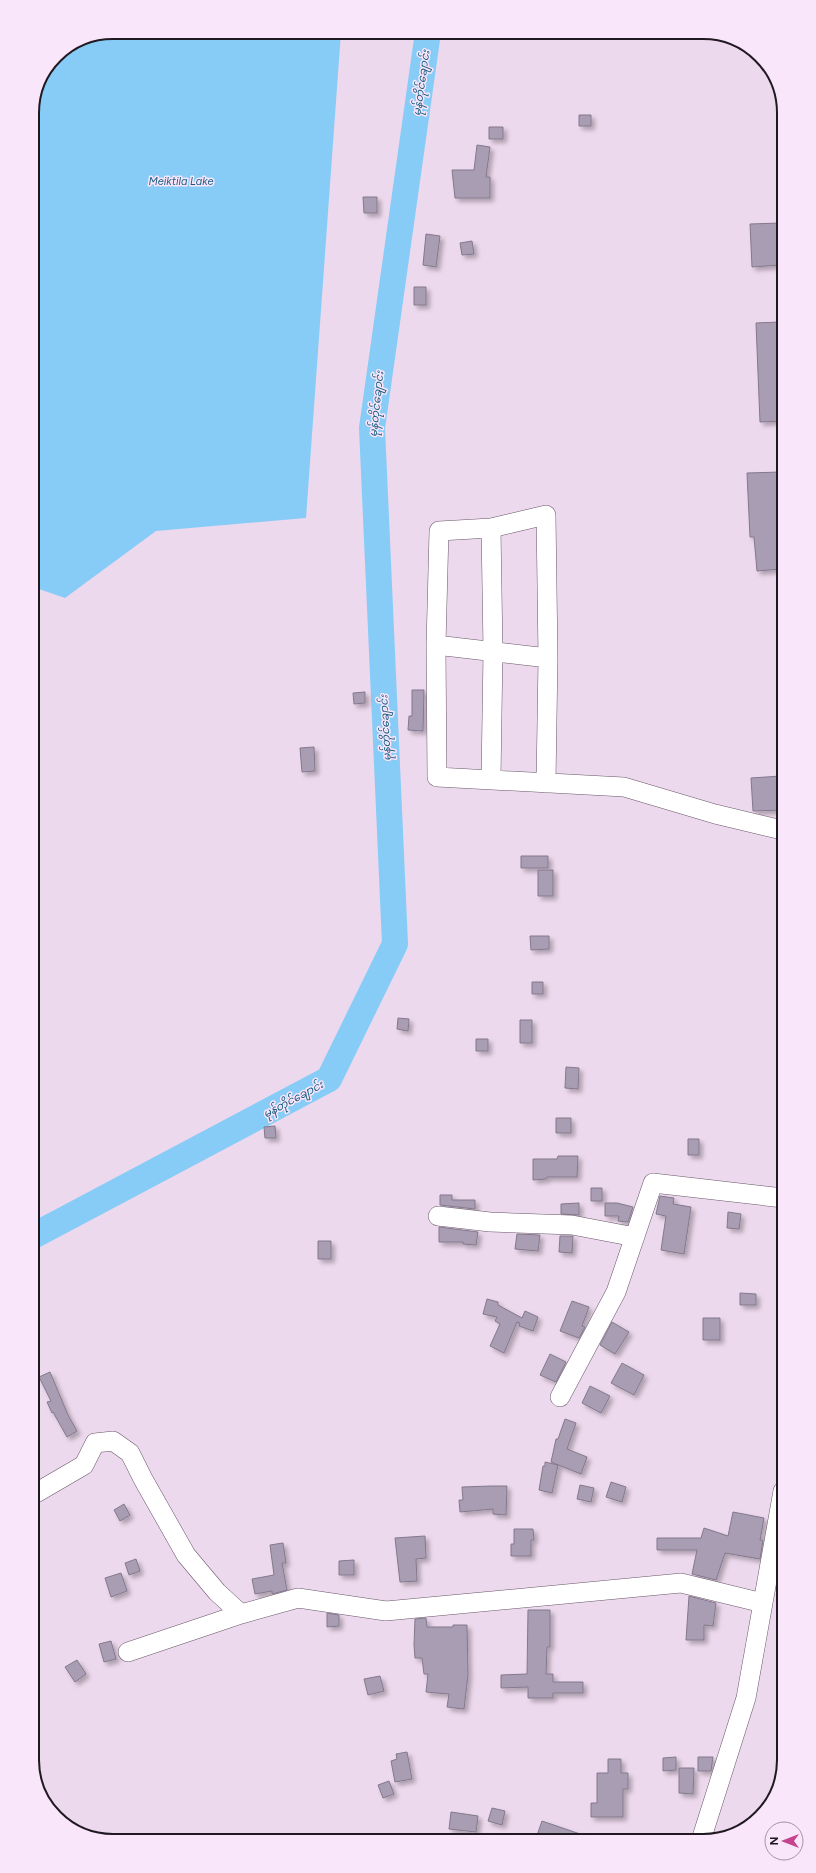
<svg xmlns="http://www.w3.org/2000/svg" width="816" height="1873" font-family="Figtree,'Noto Sans Myanmar',sans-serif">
<defs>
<filter id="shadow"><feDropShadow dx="3.5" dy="3.5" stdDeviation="2" flood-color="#0004"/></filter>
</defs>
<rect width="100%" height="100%" fill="#edd9ed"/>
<path fill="#87ccf7" d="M113 32H341L306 518 156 531 65 598 33 587 32 108 38 82 56 56 82 38Z"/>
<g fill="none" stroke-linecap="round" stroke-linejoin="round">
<path stroke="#87ccf7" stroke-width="26" d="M35 1235 329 1079 395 944 372 428 428 32"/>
</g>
<path fill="#a99db3" stroke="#84788d" filter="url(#shadow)" d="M579 115H591V126H579Z
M489 127H503V139H489Z
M477 145 490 147 486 177H490V198H455L452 170H474Z
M363 197H377V213H364Z
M780 223V265L752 267 750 224Z
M426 234 440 236 436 267 423 265Z
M472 241 474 254 462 255 460 243Z
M414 287H426V305H414Z
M780 322 781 421 760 422 756 323Z
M781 472V569L757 571 754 537H750L747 473Z
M412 690H424L423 731 408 730 409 716H412Z
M365 692V703L354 704 353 693Z
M314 747 315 771 302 772 300 748Z
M781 776 782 810 753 811 751 778Z
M521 856H548V868H521Z
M538 870H553V896H538Z
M530 936H549V949L531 950Z
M532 982H543V994H532Z
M398 1018 409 1019 408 1031 397 1029Z
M520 1020H532V1043H520Z
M476 1039H488V1051H476Z
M566 1067 579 1068 578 1089 565 1088Z
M556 1118H571V1133H556Z
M275 1126 276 1138H265L264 1127Z
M688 1139H699V1155H688Z
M558 1156H578L577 1177H547L546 1179 533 1180V1159H557Z
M591 1188H602V1201H591Z
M440 1195H452V1200H475V1209L440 1205Z
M660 1196 674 1198 673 1204 691 1207 684 1254 661 1250 666 1216 656 1214Z
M579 1203V1215L561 1214V1204Z
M605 1203H617L633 1207 628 1222 618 1221 619 1216H605Z
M728 1212 741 1214 739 1229 727 1228Z
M439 1227 478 1232 476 1245 463 1244V1242H439Z
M517 1234 540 1235 538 1251 515 1249Z
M560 1236H573L572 1253 559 1252Z
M318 1241H331V1259H318Z
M740 1293 756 1294V1305H740Z
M487 1299 498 1302V1305L522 1318 525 1311 538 1317 533 1331 519 1326 520 1323 517 1322 504 1353 490 1346 500 1324 495 1321 497 1317 483 1314Z
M572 1301 589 1307 582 1326 585 1327 579 1338 560 1331Z
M703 1318H720V1340H703Z
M612 1322 629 1332 615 1354 600 1345Z
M550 1354 566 1362 556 1382 540 1375Z
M622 1363 644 1375 634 1395 611 1383Z
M50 1372 68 1415 77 1431 67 1437 53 1412 52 1413 47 1402 51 1401 39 1377Z
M590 1386 610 1396 601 1413 582 1403Z
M565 1419 576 1423 567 1449 587 1457 581 1474 551 1462 556 1439H558Z
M545 1462 558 1465 552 1493 539 1490 543 1466H545Z
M611 1482 626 1487 622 1502 606 1497Z
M580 1485 594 1488 591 1502 577 1499Z
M491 1486H507L506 1515 493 1514V1509L460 1512 459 1500H463L462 1487Z
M124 1504 130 1515 120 1521 114 1510Z
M733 1512 764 1518 760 1540H763L760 1559 725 1553 716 1580 692 1574 697 1550H657V1538H701L704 1528 728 1536Z
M514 1529H533L534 1540H531V1556H511V1544H514Z
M425 1536 426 1558 416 1559 417 1581 400 1582 395 1538Z
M283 1543 286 1563H282L287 1590 272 1594V1591L255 1594 252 1579 274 1575 270 1545Z
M136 1559 140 1571 129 1575 125 1563Z
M354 1560V1575H339V1561Z
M121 1573 127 1591 111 1597 105 1578Z
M689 1596 716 1603 713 1626 704 1625V1640H686Z
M528 1610H550V1647H547L546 1674H553V1682H583V1693H553V1698H528V1687L501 1688V1675L527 1674Z
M327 1613 339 1615V1626L327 1627Z
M426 1618 427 1627H453V1625H467L468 1675 464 1709 447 1707 449 1694 426 1692 428 1674H424L422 1658H415L414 1645 415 1619Z
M111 1641 116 1659 104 1662 99 1644Z
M77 1660 86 1674 75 1682 65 1667Z
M380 1676 384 1691 368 1695 364 1679Z
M407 1752 412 1779 395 1782 391 1761 397 1759 396 1754Z
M676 1757V1770L663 1771V1758Z
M698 1757H713L711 1771H698Z
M608 1759H621V1773H628V1789H623V1817H591V1803H597V1773H608Z
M679 1768H694L693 1794 679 1793Z
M389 1781 394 1794 383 1798 378 1785Z
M492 1808 505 1811 502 1825 488 1821Z
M451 1812 478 1816 476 1832 449 1829Z
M542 1821 586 1836V1838H536Z"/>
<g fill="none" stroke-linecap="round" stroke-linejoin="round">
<defs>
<path id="minor" d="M491 528 493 651 491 779
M436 645 548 658 546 783
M548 658 546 515 491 528 439 531 436 645 437 777 624 787 715 814 782 830
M438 1216 490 1222 572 1225 635 1237
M560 1397 616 1292 653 1183 783 1198
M36 1493 84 1465 95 1443 113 1441 130 1453 143 1479 186 1555 217 1592 241 1614
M128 1652 241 1614 298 1598 386 1611 681 1583 763 1603
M702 1837 746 1698 783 1491"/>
</defs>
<use href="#minor" stroke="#685768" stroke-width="20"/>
<use href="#minor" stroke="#fff" stroke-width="19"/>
</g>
<g text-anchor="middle" stroke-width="3" stroke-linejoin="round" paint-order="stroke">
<g font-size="11" font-style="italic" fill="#185d80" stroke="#fae6fa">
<text transform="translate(421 83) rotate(-82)" y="4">မုန်တိုင်ချောင်း</text>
<text x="181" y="185">Meiktila Lake</text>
<text transform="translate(376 404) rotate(-84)" y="4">မုန်တိုင်ချောင်း</text>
<text transform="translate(385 728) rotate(-93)" y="4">မုန်တိုင်ချောင်း</text>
<text transform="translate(293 1099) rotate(-28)" y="4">မုန်တိုင်ချောင်း</text>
</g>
</g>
<path d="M0 0H816V1873H0ZM113 39H703A74 74 0 0 1 777 113V1760A74 74 0 0 1 703 1834H113A74 74 0 0 1 39 1760V113A74 74 0 0 1 113 39Z" fill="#fae6fa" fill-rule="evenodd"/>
<path fill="none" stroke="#201921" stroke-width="2" d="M113 39H703A74 74 0 0 1 777 113V1760A74 74 0 0 1 703 1834H113A74 74 0 0 1 39 1760V113A74 74 0 0 1 113 39Z"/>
<g transform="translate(784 1841) rotate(270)"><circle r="19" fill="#fae6fa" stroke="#a394a3"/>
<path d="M0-3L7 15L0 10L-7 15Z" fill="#c6448d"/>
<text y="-6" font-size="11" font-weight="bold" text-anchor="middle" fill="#201921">N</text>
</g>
</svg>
